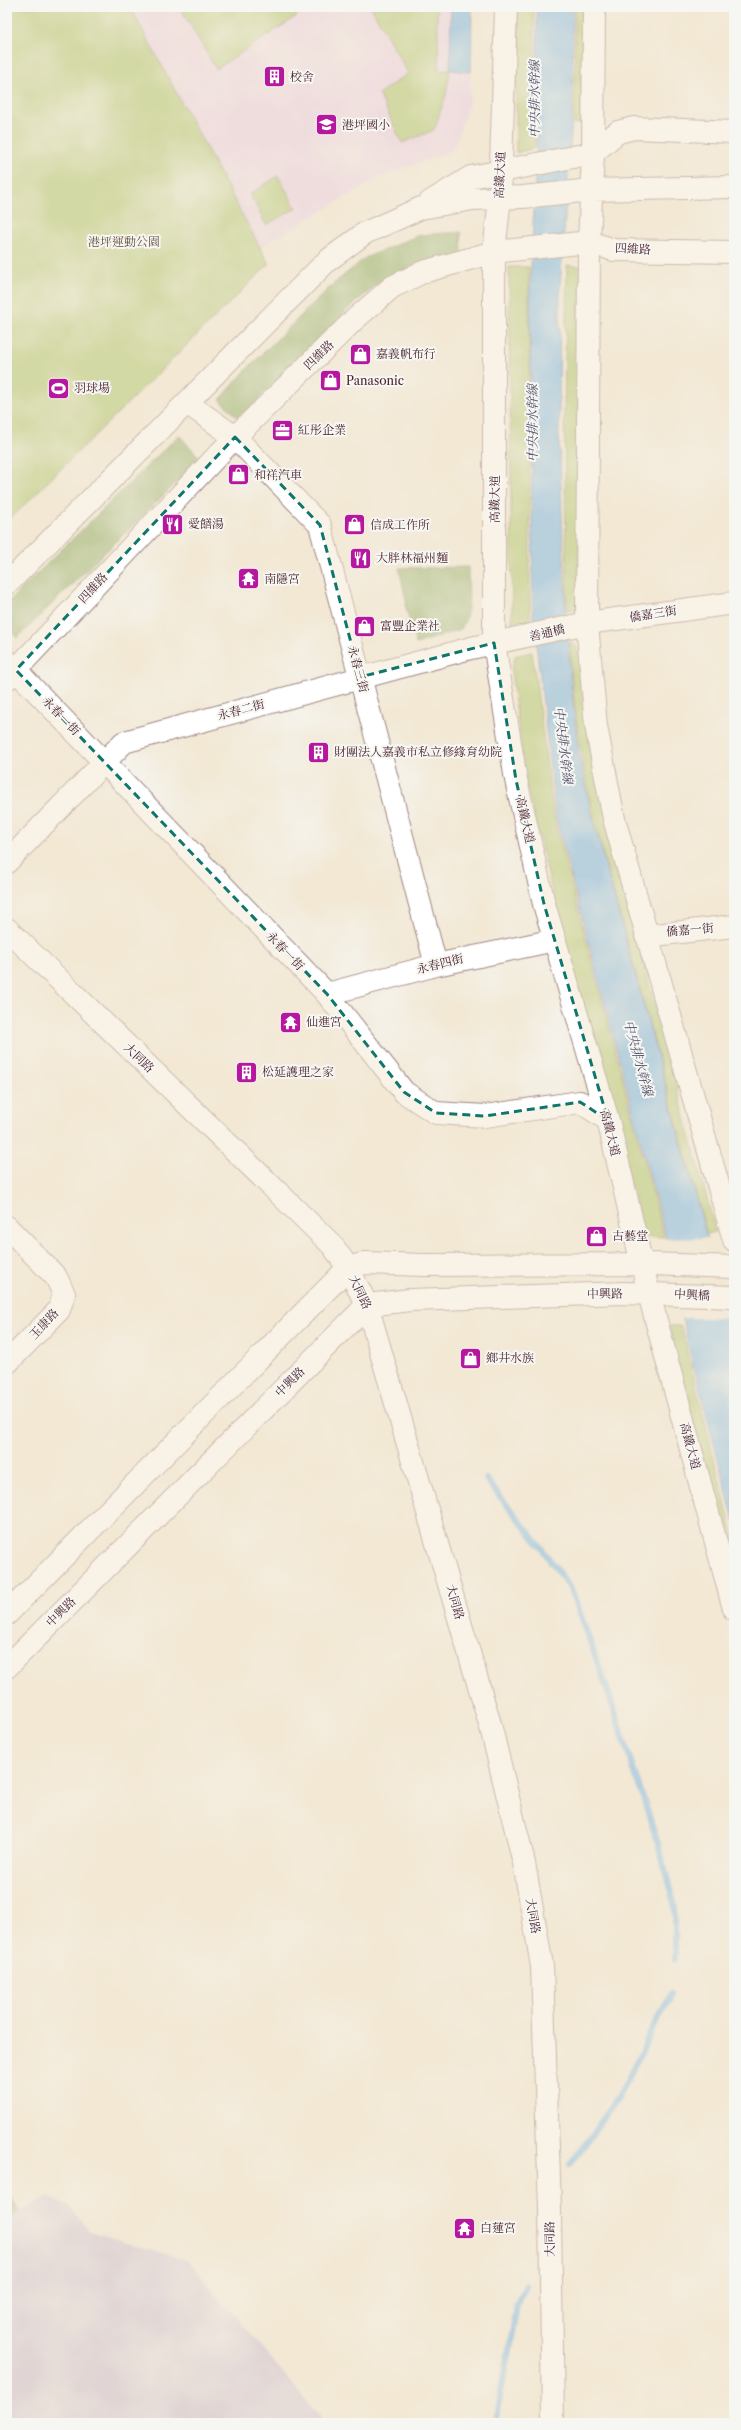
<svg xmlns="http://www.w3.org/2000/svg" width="741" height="2430" font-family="'Libre Caslon Text','Noto Serif TC',serif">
<rect width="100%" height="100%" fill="#f6f6f2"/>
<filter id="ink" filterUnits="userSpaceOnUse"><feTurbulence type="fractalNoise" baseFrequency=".025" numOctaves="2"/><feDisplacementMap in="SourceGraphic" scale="8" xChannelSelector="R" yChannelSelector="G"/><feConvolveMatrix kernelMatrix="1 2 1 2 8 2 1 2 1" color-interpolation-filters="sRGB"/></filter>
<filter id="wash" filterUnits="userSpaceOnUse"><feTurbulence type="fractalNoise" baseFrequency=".012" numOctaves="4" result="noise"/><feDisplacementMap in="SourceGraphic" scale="16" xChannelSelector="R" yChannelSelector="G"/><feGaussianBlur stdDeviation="0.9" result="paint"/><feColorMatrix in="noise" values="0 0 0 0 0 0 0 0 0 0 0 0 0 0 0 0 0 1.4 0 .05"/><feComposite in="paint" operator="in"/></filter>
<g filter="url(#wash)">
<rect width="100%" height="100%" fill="#f2e8d4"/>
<path fill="#ecd1ea" d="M130 7H472L470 100 453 150 380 177 259 248Z"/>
<path fill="#cbbfd5" d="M48 2196 70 2206 89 2231 189 2261 325 2423H7V2220Z"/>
<path fill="#aec76c" stroke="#7c734c" d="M7 7H130L269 264 7 522Z
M180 7H292L297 16 216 69Z
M371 7H437L439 71 450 70 446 95 434 130 402 143 379 94 408 73Z
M516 7H534L535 148 516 153Z
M575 7H584L583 123 574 124Z
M278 176 296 208 266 225 250 194Z
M567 265 583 267 578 601 576 609 567 610 564 410Z
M509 267H529L530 622 512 625Z
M570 641 577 647 581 659 641 954 716 1232 707 1234C682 1142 656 1049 631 956 601 850 573 753 570 641Z
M532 652 554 818 664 1237H645L564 940 526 784 511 671 515 656Z
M669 1326H681L734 1538V1587Z"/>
<path fill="#8aac60" stroke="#6a6646" d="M461 232 462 256 413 266 380 282 348 309 239 419 220 400 247 369 331 286 365 258 419 235Z
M179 435 201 459 17 638 7 627V603Z
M468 567C468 588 472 611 461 629L416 644 405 605 407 604 399 568Z
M7 2191 19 2212 7 2219Z"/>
<path fill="#73b6e9" stroke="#5e6a8a" d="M451 7H472L471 72 450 70Z
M537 7H573L572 120 560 288 559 434 566 613 571 684 579 754 593 820 706 1234 734 1354V1521L688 1344 665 1234 556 818 533 617 530 291 537 137Z"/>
<path fill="#f2e8d4" d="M709 1238 727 1318H681L664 1239Z"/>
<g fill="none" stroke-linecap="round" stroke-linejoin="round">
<path stroke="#73b6e9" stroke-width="6" d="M486 1479 540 1546 572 1591 606 1686 658 1843 675 1907V1960
M570 2165 618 2098 671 1994
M495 2423 517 2306 526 2285"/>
</g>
</g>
<g filter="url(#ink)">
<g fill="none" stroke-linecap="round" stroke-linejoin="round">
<defs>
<path id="minor" d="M506 7 500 198 494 252V643L516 780 544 904 608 1120 649 1294 734 1609
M594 7 593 153 589 242 587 623 596 726 614 819 734 1240
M430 202 471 177 593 153 618 132 634 128 734 132
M187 403 235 437 320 525 436 965
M7 584 327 261 365 233 421 208 473 199 523 197 591 190 734 187
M7 661 327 994 404 1092 436 1113 485 1116 580 1102 608 1120
M7 679 235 437 354 320 392 287 423 272 494 252 589 242 614 250 734 252
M7 862 124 742 471 648 587 623 734 603
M7 929 333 1246 348 1268 367 1305 490 1724 524 1863 542 1966 550 2209 553 2423
M646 936 734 926
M327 994 436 965 555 940
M7 1227 56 1277 64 1294 59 1310 7 1363
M7 1614 348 1268 365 1263 424 1265 650 1264 734 1267
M7 1667 367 1305 410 1300 624 1293 734 1297"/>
</defs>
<use href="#minor" stroke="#9e8480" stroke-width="24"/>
<use href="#minor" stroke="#fff" stroke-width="22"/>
</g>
</g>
<path d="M0 0H741V2430H0ZM235 437 320 525 360 677 494 643 516 780 544 904 608 1120 580 1102 485 1116 436 1113 404 1092 327 994 16 670Z" fill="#f2e8d4" fill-opacity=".55" fill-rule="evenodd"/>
<path fill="none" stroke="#0f766e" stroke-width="3" stroke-dasharray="8 5" stroke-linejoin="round" d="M235 437 320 525 360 677 494 643 516 780 544 904 608 1120 580 1102 485 1116 436 1113 404 1092 327 994 16 670Z"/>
<defs>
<symbol id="building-square" viewBox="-11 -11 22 22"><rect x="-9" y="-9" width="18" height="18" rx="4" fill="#b5179e" stroke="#f6f6f2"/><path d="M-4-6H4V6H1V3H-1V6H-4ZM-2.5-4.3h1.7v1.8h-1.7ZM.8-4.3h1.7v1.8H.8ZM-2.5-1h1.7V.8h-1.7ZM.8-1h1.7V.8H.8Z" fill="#fff"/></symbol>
<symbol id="school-square" viewBox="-11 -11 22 22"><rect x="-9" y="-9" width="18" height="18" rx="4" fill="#b5179e" stroke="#f6f6f2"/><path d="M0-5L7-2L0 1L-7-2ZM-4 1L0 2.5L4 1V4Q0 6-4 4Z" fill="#fff"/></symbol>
<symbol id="shop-square" viewBox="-11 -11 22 22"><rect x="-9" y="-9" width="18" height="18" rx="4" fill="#b5179e" stroke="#f6f6f2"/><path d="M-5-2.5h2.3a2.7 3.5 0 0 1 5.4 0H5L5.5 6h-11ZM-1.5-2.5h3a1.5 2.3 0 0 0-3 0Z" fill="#fff"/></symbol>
<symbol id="stadium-square" viewBox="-11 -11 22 22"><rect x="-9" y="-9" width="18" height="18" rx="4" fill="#b5179e" stroke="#f6f6f2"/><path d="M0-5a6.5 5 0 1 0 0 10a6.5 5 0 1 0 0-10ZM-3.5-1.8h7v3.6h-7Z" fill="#fff"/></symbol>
<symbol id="office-square" viewBox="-11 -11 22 22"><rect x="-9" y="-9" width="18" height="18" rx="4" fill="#b5179e" stroke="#f6f6f2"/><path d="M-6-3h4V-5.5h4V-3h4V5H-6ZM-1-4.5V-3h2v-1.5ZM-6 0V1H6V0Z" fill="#fff"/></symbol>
<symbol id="restaurant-square" viewBox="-11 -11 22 22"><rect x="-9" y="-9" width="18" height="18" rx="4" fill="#b5179e" stroke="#f6f6f2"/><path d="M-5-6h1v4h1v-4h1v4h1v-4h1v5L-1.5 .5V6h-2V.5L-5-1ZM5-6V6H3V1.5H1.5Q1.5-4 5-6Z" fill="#fff"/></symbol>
<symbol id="temple-square" viewBox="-11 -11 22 22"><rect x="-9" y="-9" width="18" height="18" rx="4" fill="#b5179e" stroke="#f6f6f2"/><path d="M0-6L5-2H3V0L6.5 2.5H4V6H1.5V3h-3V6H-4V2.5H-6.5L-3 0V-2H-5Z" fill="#fff"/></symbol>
</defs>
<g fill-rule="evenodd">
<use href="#building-square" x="262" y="64" width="25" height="25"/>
<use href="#school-square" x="314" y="112" width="25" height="25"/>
<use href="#shop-square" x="348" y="342" width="25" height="25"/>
<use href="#shop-square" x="318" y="368" width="25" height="25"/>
<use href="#stadium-square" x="46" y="376" width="25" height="25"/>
<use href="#office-square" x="270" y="418" width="25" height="25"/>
<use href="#shop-square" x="226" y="462" width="25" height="25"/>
<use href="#restaurant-square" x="160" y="512" width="25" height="25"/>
<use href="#shop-square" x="342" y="512" width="25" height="25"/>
<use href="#restaurant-square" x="348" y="546" width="25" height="25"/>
<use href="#temple-square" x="236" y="566" width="25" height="25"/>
<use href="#shop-square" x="352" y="614" width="25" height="25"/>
<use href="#building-square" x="306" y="740" width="25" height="25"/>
<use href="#temple-square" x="278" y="1010" width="25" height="25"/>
<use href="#building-square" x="234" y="1060" width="25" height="25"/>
<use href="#shop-square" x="584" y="1224" width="25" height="25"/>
<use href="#shop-square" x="458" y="1346" width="25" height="25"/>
<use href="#temple-square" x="452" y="2216" width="25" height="25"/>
</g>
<g text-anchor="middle" stroke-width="4" stroke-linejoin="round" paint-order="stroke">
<g font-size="12" fill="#4a1f2b" stroke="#f6f6f2" text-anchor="start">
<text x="290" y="81">校舍</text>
<text x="342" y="129">港坪國小</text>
<text x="376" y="358">嘉義帆布行</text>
<text x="346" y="385">Panasonic</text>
<text x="74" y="392">羽球場</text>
<text x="298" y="434">紅彤企業</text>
<text x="254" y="479">和祥汽車</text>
<text x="188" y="528">愛饍湯</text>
<text x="370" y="529">信成工作所</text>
<text x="376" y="562">大胖林福州麵</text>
<text x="264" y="583">南隱宮</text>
<text x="380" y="630">富豐企業社</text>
<text x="334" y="756">財團法人嘉義市私立修緣育幼院</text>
<text x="306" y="1026">仙進宮</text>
<text x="262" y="1076">松延護理之家</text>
<text x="612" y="1240">古藝堂</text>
<text x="486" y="1362">鄉井水族</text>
<text x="480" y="2232">白蓮宮</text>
</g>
<g font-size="12" fill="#4a1f2b" stroke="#f6f6f2">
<text transform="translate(500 175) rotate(-88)" y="4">高鐵大道</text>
<text transform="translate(633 249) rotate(3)" y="4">四維路</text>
<text transform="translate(319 355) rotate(-44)" y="4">四維路</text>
<text transform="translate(495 499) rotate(-90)" y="4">高鐵大道</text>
<text transform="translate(93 588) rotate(-47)" y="4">四維路</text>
<text transform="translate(653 614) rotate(-9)" y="4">僑嘉三街</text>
<text transform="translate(547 633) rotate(-13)" y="4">善通橋</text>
<text transform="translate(358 669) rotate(75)" y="4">永春三街</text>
<text transform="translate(241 710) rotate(-15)" y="4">永春二街</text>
<text transform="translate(61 716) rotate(46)" y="4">永春一街</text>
<text transform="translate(525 820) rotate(77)" y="4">高鐵大道</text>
<text transform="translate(690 930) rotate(-5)" y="4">僑嘉一街</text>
<text transform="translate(285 951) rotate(46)" y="4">永春一街</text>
<text transform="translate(440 964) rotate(-14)" y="4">永春四街</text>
<text transform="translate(139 1058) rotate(44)" y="4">大同路</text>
<text transform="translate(610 1133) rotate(76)" y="4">高鐵大道</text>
<text transform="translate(360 1292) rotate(65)" y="4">大同路</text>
<text transform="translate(605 1294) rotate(-1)" y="4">中興路</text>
<text transform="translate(692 1295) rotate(3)" y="4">中興橋</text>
<text transform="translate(44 1324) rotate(-47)" y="4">玉康路</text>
<text transform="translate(290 1382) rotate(-45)" y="4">中興路</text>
<text transform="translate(690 1446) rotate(75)" y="4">高鐵大道</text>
<text transform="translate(455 1602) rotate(74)" y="4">大同路</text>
<text transform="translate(61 1612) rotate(-45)" y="4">中興路</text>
<text transform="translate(533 1916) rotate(80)" y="4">大同路</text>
<text transform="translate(550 2239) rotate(-91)" y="4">大同路</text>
</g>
<g font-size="12" fill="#68513e" stroke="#f6f6f2">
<text x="124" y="246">港坪運動公園</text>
</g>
<g font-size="13" font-style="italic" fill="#58546e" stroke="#f6f6f2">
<text transform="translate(534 99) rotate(-90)" y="5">中央排水幹線</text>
<text transform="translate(532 423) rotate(-90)" y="5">中央排水幹線</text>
<text transform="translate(564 745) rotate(83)" y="5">中央排水幹線</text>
<text transform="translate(639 1058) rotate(75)" y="5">中央排水幹線</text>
</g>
</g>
<rect width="741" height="2430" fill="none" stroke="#f6f6f2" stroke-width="24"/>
</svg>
